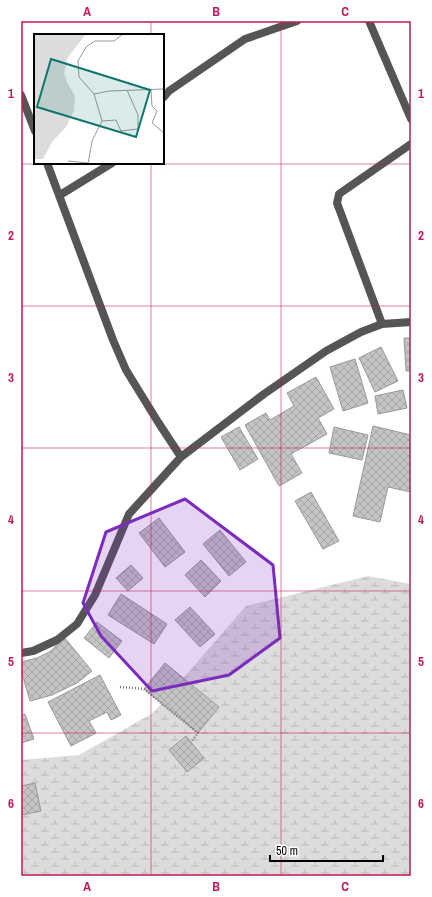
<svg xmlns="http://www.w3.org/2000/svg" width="432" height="897" font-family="'Archivo Narrow',sans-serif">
<defs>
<pattern id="wetland-marsh" width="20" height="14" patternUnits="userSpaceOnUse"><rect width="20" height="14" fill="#dcdcdc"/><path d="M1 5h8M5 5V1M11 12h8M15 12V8" fill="none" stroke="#bbb"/></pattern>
<pattern id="building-cross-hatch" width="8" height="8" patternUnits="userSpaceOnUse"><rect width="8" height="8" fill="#c4c4c4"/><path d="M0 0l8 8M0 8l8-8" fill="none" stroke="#a7a7a7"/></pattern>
</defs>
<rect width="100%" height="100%" fill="#fff"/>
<path fill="url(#wetland-marsh)" d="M368 576 411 584V876H21V760L79 755 153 713 246 606Z"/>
<path fill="url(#building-cross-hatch)" stroke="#999" d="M404 338H411V371H406Z
M381 347 398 381 375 392 359 358Z
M355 359 368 403 343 411 330 367Z
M316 377 334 409 318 418 327 434 291 454 302 473 279 486 245 425 266 413 270 420 294 406 287 393Z
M403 390 407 408 378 414 375 396Z
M373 426 411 435V492L388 487 380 522 353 516Z
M239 427 258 459 240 470 221 437Z
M334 427 368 435 362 460 329 453Z
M311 492 339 541 323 549 295 501Z
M159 518 185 552 165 567 139 533Z
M220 530 246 562 229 576 203 544Z
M201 560 221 581 205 597 185 575Z
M131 565 143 578 128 591 116 578Z
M121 594 167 624 154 644 108 615Z
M190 607 215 634 200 647 175 620Z
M97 622 122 641 109 658 84 638Z
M64 637 92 671 77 683 52 695 30 701 21 670V662L37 658 51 651Z
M165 663 219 707 198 733 144 689Z
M100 675 121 715 111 720 107 712 89 721 96 733 71 746 48 702Z
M25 714 34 739 21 743V715Z
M186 736 204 758 187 772 169 750Z
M35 783 41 811 21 815V786Z"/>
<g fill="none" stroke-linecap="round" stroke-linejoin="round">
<path stroke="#777" stroke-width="2.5" stroke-dasharray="1 2" stroke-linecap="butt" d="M120 687 144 689 198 733 191 742"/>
<path stroke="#555" stroke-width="8" d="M369 21 411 119
M21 95 35 131
M163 98 169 91 245 39 297 21
M60 195 112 163
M382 324 337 203 339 194 411 144
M181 457 264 394 326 351 361 332 382 324 411 322
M21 653 33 651 57 640 77 624 95 595 129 514 181 457 158 422 126 370 113 340 47 163"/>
</g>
<path fill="#7b2cbf" fill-opacity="0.2" stroke="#7b2cbf" stroke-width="3" stroke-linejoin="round" d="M185 499 273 565 280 638 229 675 152 691 101 636 83 603 106 532Z"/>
<path fill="none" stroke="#c2185b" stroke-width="1" stroke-opacity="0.55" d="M151 21V35M281 21V876M151 163V876M21 164H411M21 306H411M21 448H411M21 591H411M21 733H411"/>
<g transform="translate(34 34)">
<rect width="130" height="130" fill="#fff"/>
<path d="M0 0H52L34 23 30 39 33 48 41 62 40 77 32 93 18 108 9 125H0Z" fill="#dcdcdc"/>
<path fill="none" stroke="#999" stroke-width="1" d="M89 0 80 7H61L52 13 44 27 45 43 60 60 75 57 130 55M117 56 118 72 123 77 118 89 130 99M68 87 82 86 87 97 104 95V81L93 56M34 127 54 129M54 130 58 107 68 87 60 60"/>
<path fill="#0f766e" fill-opacity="0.15" stroke="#0f766e" stroke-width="2" d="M17 25 116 56 102 103 3 73Z"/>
<rect width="130" height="130" fill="none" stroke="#000" stroke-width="2"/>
</g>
<rect width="432" height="897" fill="none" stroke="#ffffff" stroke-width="44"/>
<path d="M270 855v6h113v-6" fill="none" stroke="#000000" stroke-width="2"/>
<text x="276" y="855" font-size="12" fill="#000000" stroke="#ffffff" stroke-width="3" paint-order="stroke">50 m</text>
<rect x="22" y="22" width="388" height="853" fill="none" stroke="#c2185b" stroke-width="1.5"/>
<g font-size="13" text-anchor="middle" font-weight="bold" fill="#c2185b">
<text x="87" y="16">A</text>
<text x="216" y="16">B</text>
<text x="345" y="16">C</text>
<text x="11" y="98">1</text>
<text x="421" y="98">1</text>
<text x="11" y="240">2</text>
<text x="421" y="240">2</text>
<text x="11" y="382">3</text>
<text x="421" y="382">3</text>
<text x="11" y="524">4</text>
<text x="421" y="524">4</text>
<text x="11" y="666">5</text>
<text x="421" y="666">5</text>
<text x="11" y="808">6</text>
<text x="421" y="808">6</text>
<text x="87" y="891">A</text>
<text x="216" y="891">B</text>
<text x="345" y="891">C</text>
</g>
</svg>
